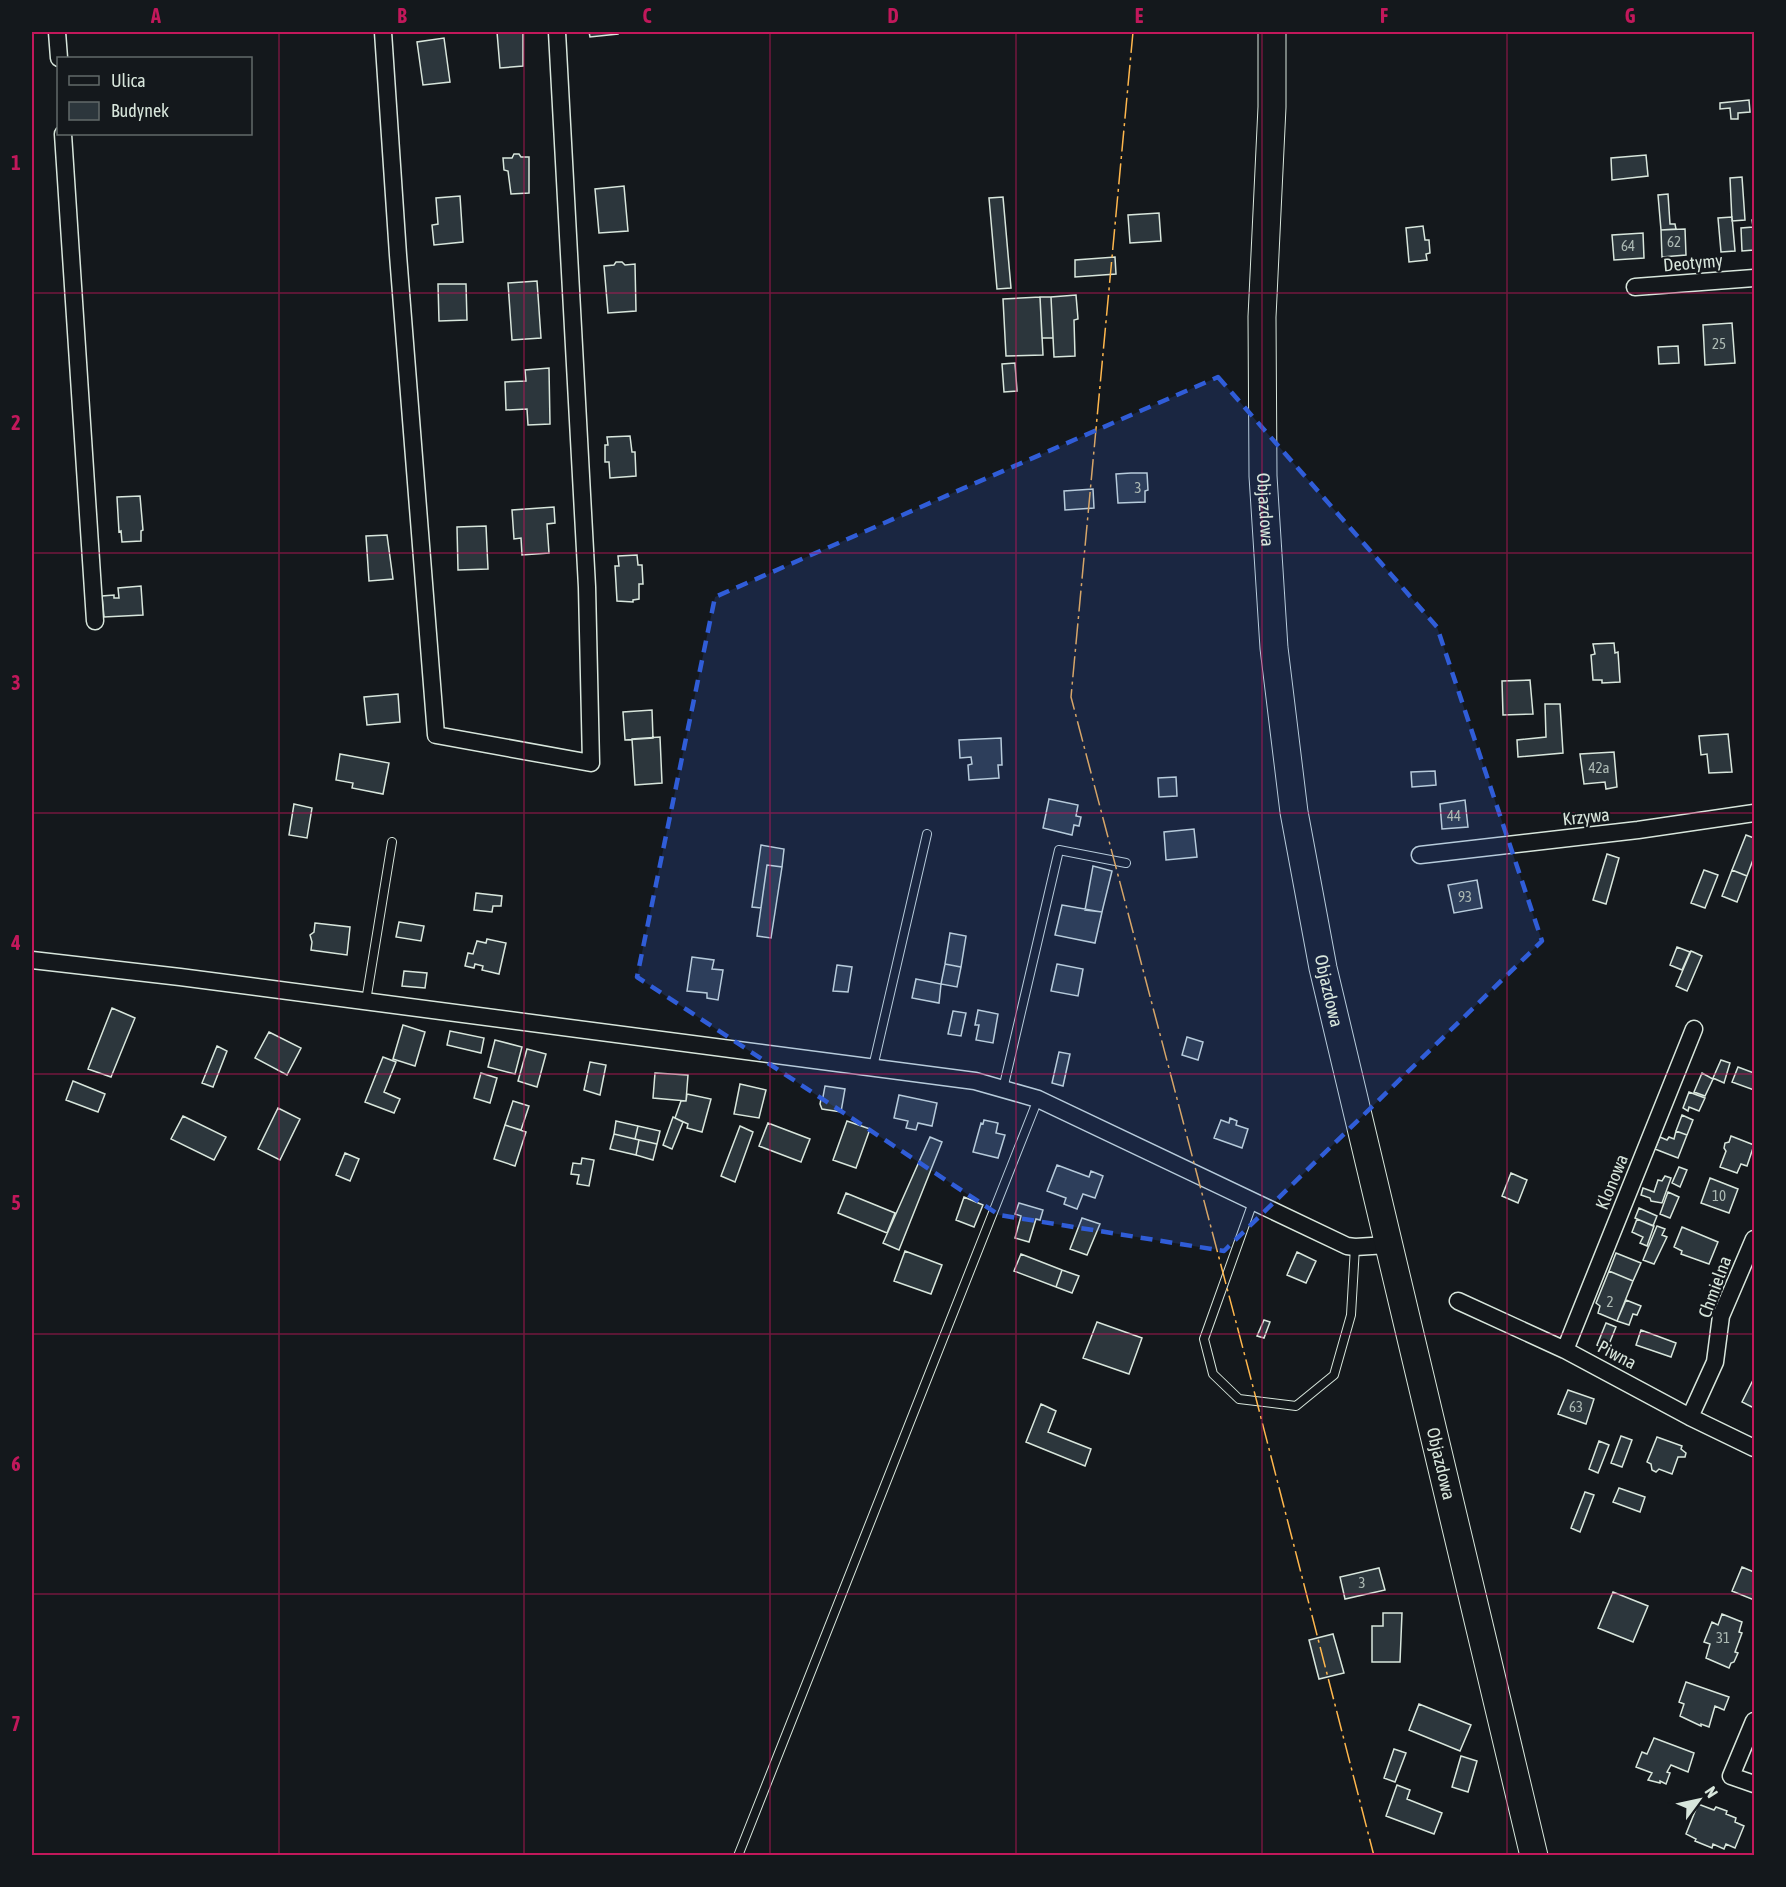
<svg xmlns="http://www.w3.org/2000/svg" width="1786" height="1887" font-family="'Asap Condensed',sans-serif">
<rect width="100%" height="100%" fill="#14181c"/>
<path fill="#2c363c" stroke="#d8e6dc" stroke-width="1.5" d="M497 32H523V66L500 68Z
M589 32H618V34L590 37Z
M444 38 450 82 423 85 417 42Z
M1749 100 1750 112 1738 113V119H1731L1730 108 1720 109V103Z
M514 154H519L521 157H529V193L511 194 508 171 504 170 503 158H512Z
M1646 155 1648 176 1612 180 1611 158Z
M1742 177 1745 220 1732 221 1730 178Z
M624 186 628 231 599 233 595 189Z
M1668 194 1670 224H1675L1676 229 1661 230 1658 195Z
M460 196 463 242 434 245 432 225 438 224 436 198Z
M1003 197 1011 288 997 289 989 198Z
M1159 213 1161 241 1130 243 1128 215Z
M1732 217 1735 251 1721 252 1718 218Z
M1754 219V250L1742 251 1741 228 1753 227 1752 220Z
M1423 226 1425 240H1429L1430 253 1426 254 1427 260 1409 262 1406 228Z
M1685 229 1686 255 1662 257 1661 230Z
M1643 233 1644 258 1614 260 1612 235Z
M1115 257 1116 274 1075 277V260Z
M616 262H622L625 265 635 264 636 311 608 313 604 266 614 265Z
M537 281 541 338 512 340 508 283Z
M438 284H466L467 320 439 321Z
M1076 295 1078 319 1074 320 1075 356 1054 357 1051 297Z
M1040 297H1051L1053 338H1042Z
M1040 297 1043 355 1006 356 1003 299Z
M1732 323 1735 363 1705 365 1703 325Z
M1678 346 1679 363 1659 364 1658 347Z
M1015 363 1017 391 1004 392 1002 364Z
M549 368 550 424 528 425 527 409 506 410 505 382 526 381 525 370Z
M630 436 632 452H635L636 476 610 478 609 462H605V445H608L607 437Z
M1131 473H1147L1148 490 1145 491V502L1118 503 1116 474Z
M1093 489 1094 508 1065 510 1064 491Z
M140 496 143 530 141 531V541L122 542 121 531 119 532 117 497Z
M554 507 555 523 547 524 549 553 522 555 521 538 514 539 512 510Z
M486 526 488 569 458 570 457 527Z
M387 535 393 579 369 581 366 536Z
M637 555 638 565H642L643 584H639V599L633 600V602L617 601 615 566H619L618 556Z
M141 586 143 615 104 617 102 596 114 595V598H119L118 588Z
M1614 643 1615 653 1618 652 1620 682 1602 683V680H1593L1591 655 1595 654 1593 644Z
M1530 680 1533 714 1503 715 1502 681Z
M398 694 400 722 367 725 364 697Z
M1545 704H1560L1563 753 1518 757 1517 740 1546 737Z
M652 710 653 738 625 740 623 712Z
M1728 734 1732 772 1709 773 1707 754 1701 755 1699 736Z
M660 737 662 783 635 785 632 739Z
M1001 738 1002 765H998L999 778 969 780 968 765 972 764 971 757 960 758 959 740Z
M1614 752 1617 787 1606 789 1605 782 1584 784 1580 754Z
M340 754 389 763 383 794 352 788 353 783 336 780Z
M1435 771 1436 785 1412 787 1411 772Z
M1176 777 1177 796 1159 797 1158 778Z
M1049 799 1078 805 1076 816 1081 817 1079 826 1074 825 1072 835 1043 828Z
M1465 800 1468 827 1442 829 1440 804Z
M294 804 312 808 307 838 289 835Z
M1194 829 1197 857 1166 860 1164 832Z
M1746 835 1754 838V857L1747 876 1732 870Z
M761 845 784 849 782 867 767 865 761 908 752 907Z
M1607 854 1619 858 1606 904 1593 900Z
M767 865 782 867 771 938 757 936Z
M1093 866 1112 871 1102 912 1085 910Z
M1704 870 1718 875 1705 908 1691 903Z
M1732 870 1747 876 1737 902 1722 896Z
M1477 880 1482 908 1454 913 1448 885Z
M476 893 502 896 501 906H493L492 912 474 910Z
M1062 905 1102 912 1095 943 1055 935Z
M399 922 424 926 421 941 396 937Z
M315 923 350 927 347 955 311 950 312 942 310 935 314 932Z
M950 933 966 936 961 967 945 964Z
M487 939 506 943 499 974 482 970 483 966 475 964 474 968 465 966 468 953 473 954 477 941 486 943Z
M1677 947 1690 952 1682 970 1670 965Z
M1691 951 1702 956 1687 991 1676 986Z
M692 957 714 960 712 969 723 970 718 1000 707 998V993L687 991Z
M945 964 961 967 957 987 941 984Z
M1057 964 1083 969 1078 996 1051 991Z
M837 965 852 967 848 992 833 991Z
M404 971 427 973 425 988 402 986Z
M916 979 941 984 939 1003 912 998Z
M112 1008 135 1018 111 1077 88 1069Z
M978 1010 998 1014 993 1043 976 1040 979 1025H975Z
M953 1011 966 1013 961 1036 948 1034Z
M403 1025 425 1032 415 1066 393 1059Z
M450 1031 484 1038 481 1053 447 1045Z
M269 1032 301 1048 287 1075 255 1058Z
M1187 1037 1203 1042 1198 1060 1182 1055Z
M495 1040 522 1047 515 1074 488 1067Z
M217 1046 227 1051 213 1087 202 1083Z
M527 1049 546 1054 537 1087 518 1081Z
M1059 1052 1070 1054 1063 1086 1052 1083Z
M383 1057 396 1062 384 1092 400 1099 394 1113 365 1102Z
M1721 1060 1730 1063 1724 1083 1713 1078Z
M590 1062 606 1065 600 1095 584 1090Z
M1738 1067 1754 1073V1090L1732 1082Z
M481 1073 497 1078 490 1103 474 1098Z
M655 1073 688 1075 686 1101 653 1098Z
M1702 1073 1713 1079 1705 1096 1694 1092Z
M73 1081 105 1094 98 1112 66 1100Z
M740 1084 766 1090 759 1118 734 1114Z
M825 1086 845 1089 841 1112 822 1109 820 1104 821 1099 823 1097Z
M1689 1092 1705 1098 1699 1111 1689 1107 1688 1111 1683 1108Z
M687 1094 711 1099 702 1132 687 1128 688 1124 675 1118 681 1101H686Z
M899 1095 937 1103 932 1126 918 1123 916 1130 906 1128 908 1121 894 1118Z
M513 1101 529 1106 521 1130 505 1125Z
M278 1108 300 1119 280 1160 258 1149Z
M1682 1115 1693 1120 1687 1135 1676 1131Z
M183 1116 226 1137 214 1160 171 1139Z
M673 1117 683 1122 672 1149 663 1145Z
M1230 1118 1237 1121 1236 1125 1248 1129 1242 1148 1214 1138 1221 1120 1229 1123Z
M984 1120 998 1123 996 1133 1005 1135 998 1158 973 1152 981 1123 983 1124Z
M616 1121 638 1126 635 1139 614 1134Z
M847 1121 870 1129 856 1168 833 1160Z
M768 1123 810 1139 801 1162 759 1146Z
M505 1125 526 1132 515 1166 494 1159Z
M638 1126 660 1131 657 1144 635 1139Z
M740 1126 753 1132 735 1182 721 1176Z
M1676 1131 1687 1135 1678 1158 1655 1149 1660 1137 1667 1140 1669 1137 1674 1139Z
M614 1134 639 1140 636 1155 610 1149Z
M1731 1136 1754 1145 1747 1166 1741 1164 1737 1173 1720 1167 1726 1151 1724 1148 1725 1143 1729 1142Z
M930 1137 942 1142 899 1250 883 1243Z
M639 1140 657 1144 653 1160 636 1155Z
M345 1153 359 1159 350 1181 336 1175Z
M582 1158 594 1160 589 1186 577 1184 579 1175 571 1174 573 1163 581 1164Z
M1057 1165 1089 1177 1091 1171 1103 1176 1095 1198 1083 1194 1077 1209 1064 1204 1066 1198 1047 1191Z
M1679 1167 1687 1170 1680 1187 1672 1183Z
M1511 1173 1527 1180 1518 1203 1502 1196Z
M1665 1176 1671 1178 1662 1203 1651 1201 1650 1198 1641 1195 1643 1188 1654 1192 1658 1180 1662 1181Z
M1710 1178 1738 1189 1729 1213 1701 1203Z
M1668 1192 1679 1197 1670 1218 1660 1214Z
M846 1193 895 1213 887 1233 838 1213Z
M964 1197 983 1205 974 1227 956 1220Z
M1019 1203 1043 1210 1040 1220 1036 1219 1029 1242 1015 1238 1021 1216 1015 1214Z
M1639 1208 1657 1216 1653 1226 1635 1218Z
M1082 1218 1100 1224 1087 1255 1070 1249Z
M1637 1219 1654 1226 1647 1246 1640 1243 1643 1237 1632 1232Z
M1657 1226 1665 1229 1662 1235 1667 1237 1654 1264 1643 1260Z
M1682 1227 1718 1242 1709 1264 1681 1254 1682 1251 1674 1247Z
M905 1251 942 1265 931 1294 894 1281Z
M1297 1252 1316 1261 1306 1283 1287 1275Z
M1616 1253 1641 1263 1633 1281 1609 1271Z
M1021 1254 1062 1270 1056 1287 1014 1271Z
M1062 1270 1079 1276 1072 1293 1056 1287Z
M1609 1271 1633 1281 1617 1321 1598 1313 1600 1306 1596 1303Z
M1626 1300 1641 1306 1637 1315 1633 1314 1629 1325 1617 1321Z
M1264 1320 1270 1322 1264 1338 1257 1336Z
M1097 1322 1142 1338 1129 1374 1083 1358Z
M1606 1323 1616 1327 1607 1349 1597 1345Z
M1641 1330 1676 1343 1671 1357 1636 1345Z
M1754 1378V1408L1742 1402Z
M1568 1390 1594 1399 1586 1424 1558 1414Z
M1041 1404 1056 1411 1048 1432 1091 1449 1085 1466 1026 1442Z
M1621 1436 1632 1440 1622 1467 1611 1463Z
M1657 1437 1682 1446 1681 1449 1686 1453 1685 1457H1678L1672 1474 1659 1469 1656 1472 1652 1470 1651 1464 1647 1462Z
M1599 1441 1609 1445 1598 1473 1589 1469Z
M1619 1488 1645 1497 1640 1512 1613 1502Z
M1585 1492 1594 1495 1580 1532 1571 1528Z
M1742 1567 1754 1572V1600L1732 1591Z
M1379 1568 1385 1590 1345 1599 1340 1577Z
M1613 1592 1648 1606 1633 1642 1598 1628Z
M1383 1613H1402L1400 1662H1372V1626H1383Z
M1722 1614 1742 1622 1739 1632 1742 1633 1735 1652 1738 1653 1734 1662 1731 1663 1729 1668 1706 1658 1710 1644 1704 1642 1712 1622 1718 1625Z
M1333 1634 1344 1673 1319 1679 1309 1640Z
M1686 1682 1729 1697 1724 1710 1715 1706 1709 1727 1701 1724V1726L1680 1716 1684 1704 1679 1702Z
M1419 1704 1471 1725 1460 1751 1409 1730Z
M1654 1738 1694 1753 1688 1772 1671 1765 1667 1772 1670 1773 1666 1784 1660 1781V1783L1648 1780 1652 1773 1636 1767 1642 1752 1647 1754Z
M1394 1749 1406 1753 1395 1782 1384 1778Z
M1461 1756 1477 1761 1468 1792 1452 1787Z
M1397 1785 1410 1790 1407 1799 1442 1813 1434 1834 1386 1816Z
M1698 1804 1714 1810 1716 1807 1727 1811 1726 1814 1736 1818 1735 1822 1744 1826 1735 1848 1726 1844 1724 1849 1713 1844 1712 1848 1695 1841 1696 1839 1686 1834Z"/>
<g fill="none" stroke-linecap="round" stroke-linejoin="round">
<defs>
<path id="service" d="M366 1001 392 842
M873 1067 927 834
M1003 1089 1059 850 1126 863
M1253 1202 1204 1339 1213 1374 1239 1399 1296 1406 1334 1375 1351 1315 1355 1247
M738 1856 1038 1099"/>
<path id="minor" d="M57 32 59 58
M383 32 398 255 436 735 591 763 587 587 557 32
M63 134 95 621
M1635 287 1754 278
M1420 855 1638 830 1754 813
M32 960 180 977 975 1081 1038 1099 1347 1246 1355 1247 1388 1245
M1458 1301 1565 1350 1690 1417 1754 1448
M1565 1350 1694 1029
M1690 1417 1715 1362 1721 1316 1754 1239
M1754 1721 1731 1776 1754 1784"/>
<g id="primary">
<path id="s1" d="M1272 32V107L1262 317 1263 476 1274 648 1294 812 1323 968 1534 1856"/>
</g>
</defs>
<use href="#service" stroke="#d8e6dc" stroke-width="10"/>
<use href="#minor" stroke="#d8e6dc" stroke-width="19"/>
<use href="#primary" stroke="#d8e6dc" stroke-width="29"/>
<use href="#service" stroke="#14181c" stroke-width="8"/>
<use href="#minor" stroke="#14181c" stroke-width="16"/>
<use href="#primary" stroke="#14181c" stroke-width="27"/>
<path stroke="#ffb74d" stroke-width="1.5" stroke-dasharray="21 4.5 3 4.5" stroke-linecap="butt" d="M1133 32 1071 697 1251 1379 1374 1856"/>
</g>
<path fill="#305dd8" fill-opacity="0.2" stroke="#305dd8" stroke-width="4.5" stroke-dasharray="12 8" stroke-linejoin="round" d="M1218 377 1437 627 1542 941 1224 1251 999 1215 637 977 715 597Z"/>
<path fill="none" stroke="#c2185b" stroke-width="1.5" stroke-opacity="0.55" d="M279 32V1856M524 32V1856M770 32V1856M1016 32V1856M1262 32V1856M1507 32V1856M32 293H1754M32 553H1754M32 813H1754M32 1074H1754M32 1334H1754M32 1594H1754"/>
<g text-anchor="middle" stroke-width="4.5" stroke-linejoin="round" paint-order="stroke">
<g font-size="15" fill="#adbab4">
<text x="1674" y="247">62</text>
<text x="1628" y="251">64</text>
<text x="1719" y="349">25</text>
<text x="1138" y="493">3</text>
<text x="1599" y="773">42a</text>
<text x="1454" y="821">44</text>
<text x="1465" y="902">93</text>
<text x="1719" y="1201">10</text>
<text x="1610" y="1307">2</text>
<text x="1576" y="1412">63</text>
<text x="1362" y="1588">3</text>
<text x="1723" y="1643">31</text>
</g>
<g font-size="18" fill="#d8e6dc" stroke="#14181c">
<text transform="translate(1693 263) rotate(-5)" y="6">Deotymy</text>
<text dy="6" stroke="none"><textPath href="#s1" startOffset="478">Objazdowa</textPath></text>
<text transform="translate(1586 817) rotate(-6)" y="6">Krzywa</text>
<text dy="6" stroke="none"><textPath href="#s1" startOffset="964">Objazdowa</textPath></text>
<text transform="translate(1612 1182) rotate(-68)" y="6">Klonowa</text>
<text transform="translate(1715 1287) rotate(-70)" y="6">Chmielna</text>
<text transform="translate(1617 1355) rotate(28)" y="6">Piwna</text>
<text dy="6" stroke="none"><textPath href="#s1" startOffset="1450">Objazdowa</textPath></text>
</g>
</g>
<rect width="1786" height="1887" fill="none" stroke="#14181c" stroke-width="66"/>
<rect x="57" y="57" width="195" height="78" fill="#14181c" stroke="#626a69" stroke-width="1.5"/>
<rect x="69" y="76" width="30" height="9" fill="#14181c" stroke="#626a69" stroke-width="1.5"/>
<text x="111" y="87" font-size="18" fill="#d8e6dc">Ulica</text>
<rect x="69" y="102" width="30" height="18" fill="#2c363c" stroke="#626a69" stroke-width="1.5"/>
<text x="111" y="117" font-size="18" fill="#d8e6dc">Budynek</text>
<g transform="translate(1699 1800) rotate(57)" stroke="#14181c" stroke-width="4.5" paint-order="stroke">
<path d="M0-4.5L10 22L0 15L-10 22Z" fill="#d8e6dc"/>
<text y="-9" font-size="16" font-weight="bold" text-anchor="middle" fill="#d8e6dc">N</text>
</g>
<rect x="33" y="33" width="1720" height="1821" fill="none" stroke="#c2185b" stroke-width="2"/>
<g font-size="20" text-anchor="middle" font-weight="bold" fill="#c2185b">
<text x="156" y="23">A</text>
<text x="402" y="23">B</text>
<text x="647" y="23">C</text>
<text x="893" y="23">D</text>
<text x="1139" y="23">E</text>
<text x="1384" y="23">F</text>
<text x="1630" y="23">G</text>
<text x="16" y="170">1</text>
<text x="16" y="430">2</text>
<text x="16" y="690">3</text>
<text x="16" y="950">4</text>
<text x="16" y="1210">5</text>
<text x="16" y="1471">6</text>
<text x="16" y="1731">7</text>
</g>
</svg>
